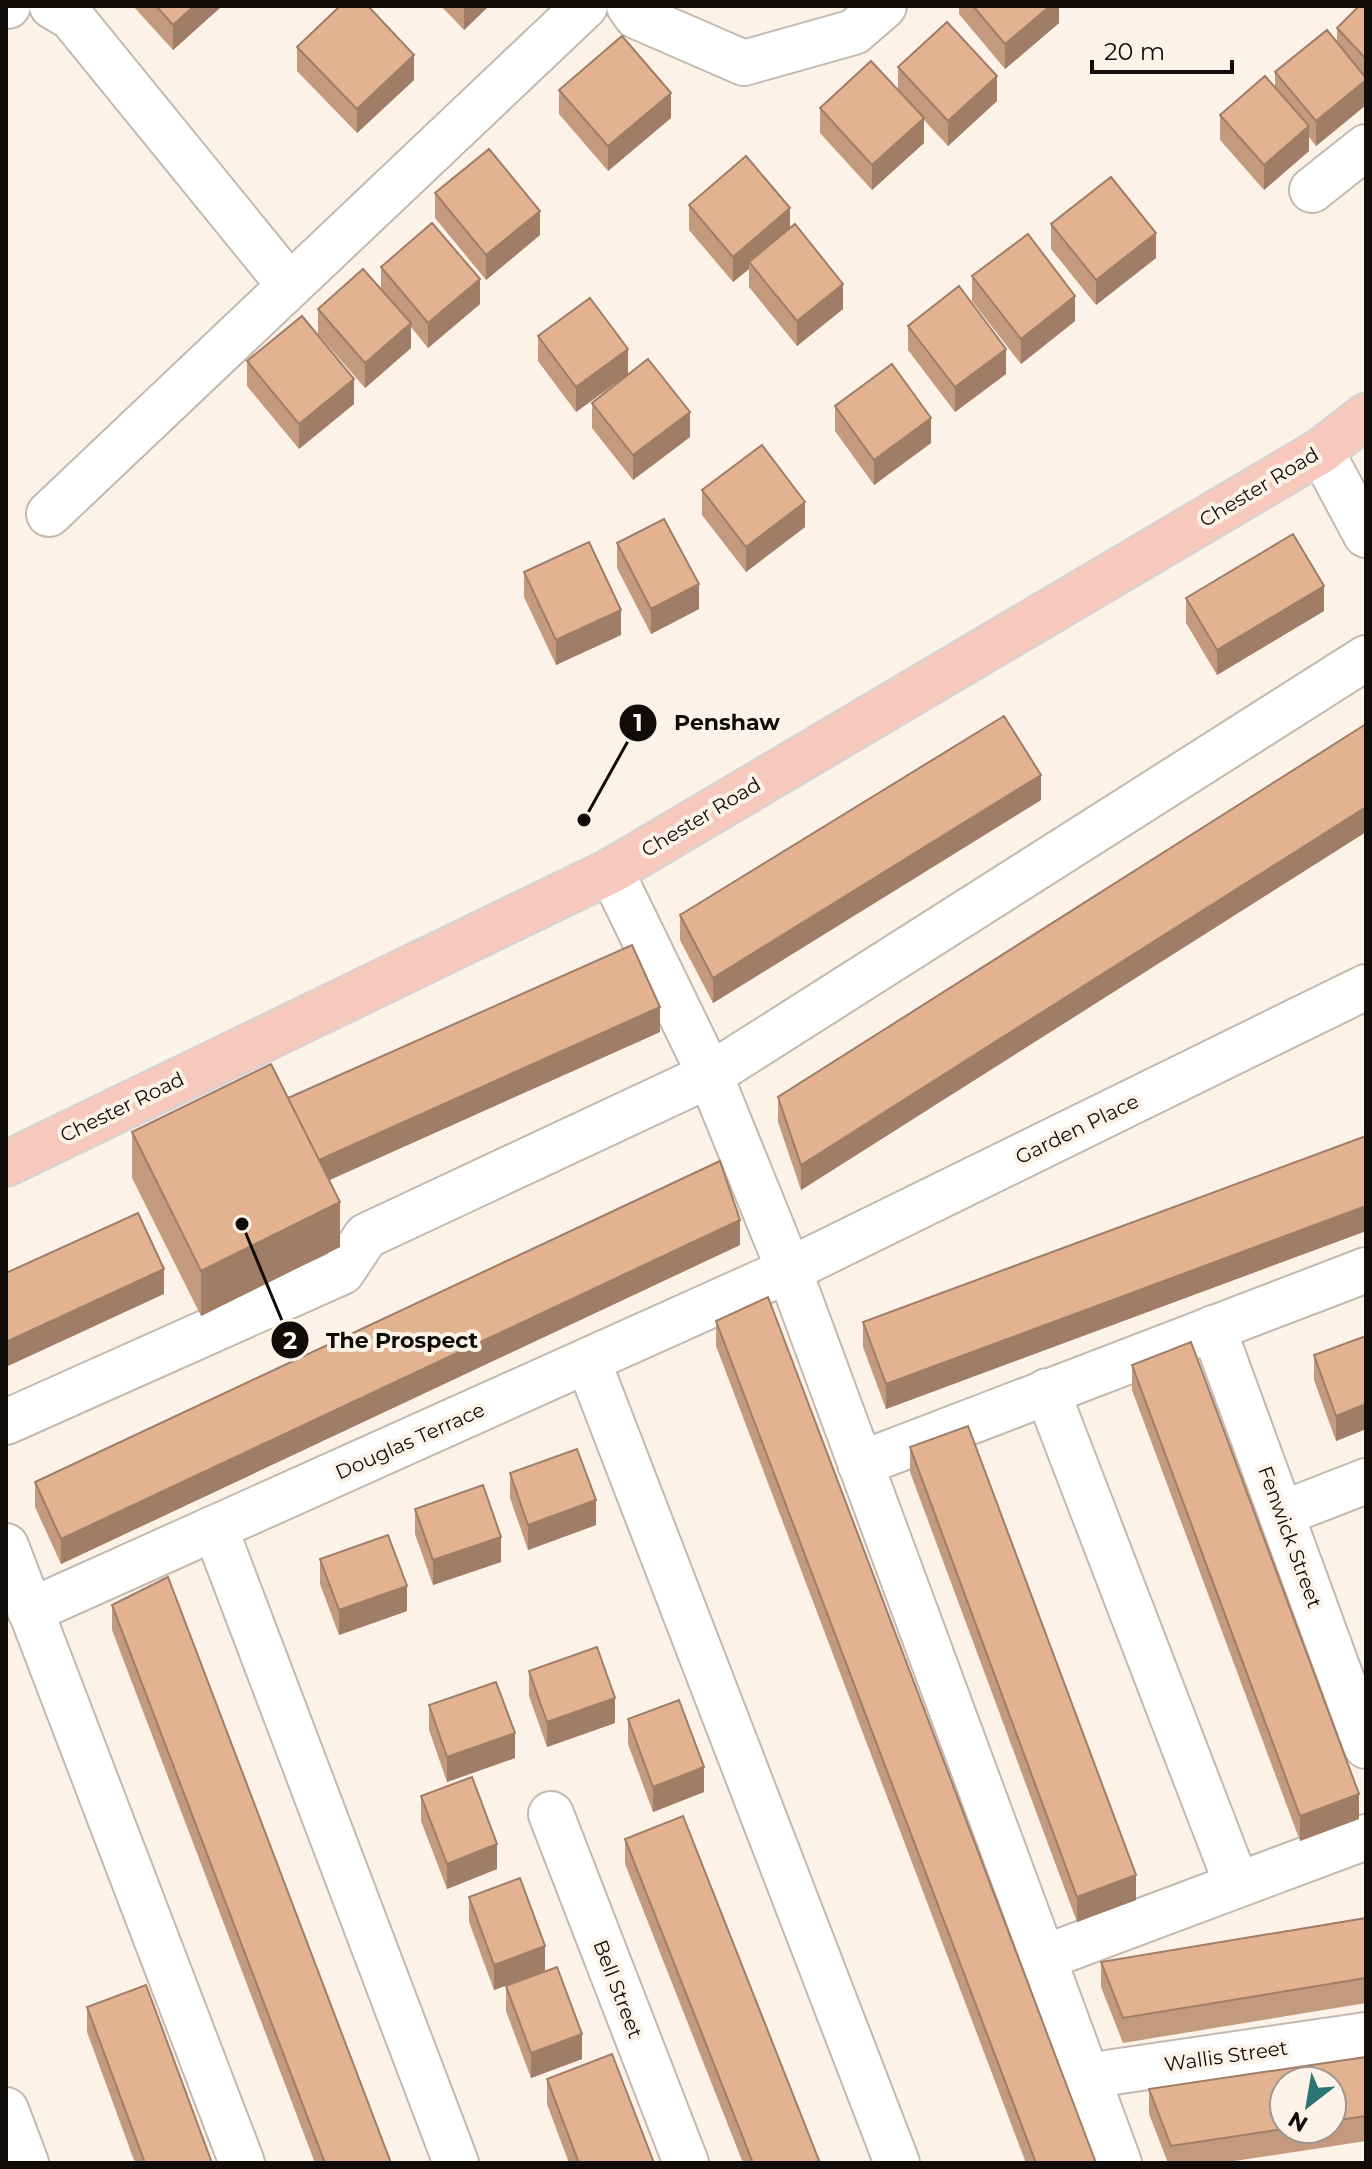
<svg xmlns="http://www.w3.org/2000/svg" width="1372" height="2169" font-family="Montserrat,sans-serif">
<rect width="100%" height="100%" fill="#fdf2e8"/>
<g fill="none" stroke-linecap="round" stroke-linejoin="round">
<defs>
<path id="minor" d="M6 6H8
M52 6 72 18 290 286
M629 6 636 16 744 63 854 32 884 6
M1312 190 1366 147
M1321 451 1366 535
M49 514 585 6
M611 871 710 1075 789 1270 1119 2163
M1213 1328 1366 1746
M588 1361 897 2163
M1047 1391 1237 1885
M6 1422 342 1272 366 1236 710 1075 1366 658
M860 1464 1366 1270
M1281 1514 1366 1481
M215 1528 456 2163
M6 1546 242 2163
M30 1611 789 1270 1366 987
M551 1814 686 2163
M1043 1958 1366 1837
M1086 2076 1366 2035
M6 2110 26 2163"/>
<path id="major" d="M6 1164 611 871 1321 451 1366 416"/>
</defs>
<use href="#minor" stroke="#c3b9b0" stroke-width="48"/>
<use href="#major" stroke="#d4d3d3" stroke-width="48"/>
<use href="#minor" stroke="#fff" stroke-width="44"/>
<use href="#major" stroke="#f7c9bc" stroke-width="44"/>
</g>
<path fill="#c39a7d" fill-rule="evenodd" d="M133 6H222L173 50Z
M441 6H489L464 30Z
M959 6H1059V23L1005 69 959 14Z
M1366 6V105L1316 146 1309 137V151L1264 190 1220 140V115L1275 88V72L1337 42V28Z
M297 47 414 80 357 133 297 71Z
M898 67 997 101 948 146 924 120V143L872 190 820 133V108L898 90Z
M559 90 671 118 608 171 559 114Z
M435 193 540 235 486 280 435 218Z
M689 205 790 228 843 309 797 346 749 287V269L733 282 689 230Z
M1051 224 1156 258 1096 305 1051 249Z
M381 267 480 304 428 348 411 327V348L365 388 318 334V309L381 289Z
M972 276 1075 321 1021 364 972 301Z
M908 326 1006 374 955 412 908 350Z
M538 336 628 374 576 412 538 361Z
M247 361 354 404 299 449 247 386Z
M592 403 690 437 633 480 592 428Z
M835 406 931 443 874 485 835 431Z
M702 490 805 527 746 572 702 515Z
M617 543 699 609 651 634 617 568Z
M524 572 621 635 556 665 524 597Z
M1186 598 1324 611 1217 675 1186 623Z
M1366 724V832L801 1190 778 1122V1097Z
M1041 800 713 1003 680 940V915Z
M660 1032 329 1180 340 1247 201 1316 132 1178V1132L288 1098Z
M1366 1136V1231L886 1409 863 1347V1322Z
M740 1245 61 1564 35 1507V1482Z
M716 1321 1096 2163H1026L716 1346Z
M1366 1336V1429L1336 1441 1314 1380V1355Z
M1132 1365 1359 1819 1300 1841 1132 1390Z
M910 1447 1136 1900 1077 1922 910 1472Z
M510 1473 596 1525 528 1550 510 1498Z
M415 1509 501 1562 433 1585 415 1534Z
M320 1559 407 1611 339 1635 320 1584Z
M112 1605 391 2163H315L112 1630Z
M529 1671 615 1723 547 1747 529 1696Z
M429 1705 515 1758 447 1782 429 1730Z
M628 1719 704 1792 653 1812 628 1744Z
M421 1796 497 1869 447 1889 421 1821Z
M625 1839 820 2163H743L625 1864Z
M469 1897 545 1971 494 1990 469 1922Z
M1366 1918V2003L1123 2043 1101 1987V1962Z
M506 1986 582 2059 531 2078 506 2011Z
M87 2007 212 2163H135L87 2032Z
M1366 2057V2141L1222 2163H1168L1149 2114V2089ZM1332 2081V2129H1284Z
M547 2079 654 2163H569L547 2104Z"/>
<path fill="#9f7d66" d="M194 6H222L173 50V25Z
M464 6H489L464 30Z
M1050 6H1059V23L1005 69V44Z
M414 55V80L357 133V109Z
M997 76V101L948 146V121Z
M1366 80V105L1316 146V121Z
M671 93V118L608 171V146Z
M924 118V143L872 190V165Z
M1309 126V151L1264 190V165Z
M790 208V233L749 262V269L733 282V257Z
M540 211V235L486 280V255Z
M1156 233V258L1096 305V280Z
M480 279V304L428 348V323Z
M843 284V309L797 346V321Z
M1075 296V321L1021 364V339Z
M411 323V348L365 388V363Z
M628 349V374L576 412V387Z
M1006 349V374L955 412V387Z
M354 379V404L299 449V424Z
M690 412V437L633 480V455Z
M931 418V443L874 485V460Z
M805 502V527L746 572V547Z
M699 584V609L651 634V609Z
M1324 586V611L1217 675V650Z
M621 610V635L556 665V640Z
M1041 775V800L713 1003V978Z
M1366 807V832L801 1190V1165Z
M660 1007V1032L314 1187V1162Z
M340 1202V1247L201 1316V1271Z
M1366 1206V1231L886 1409V1384Z
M740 1220V1245L61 1564V1539Z
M164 1269V1294L6 1367V1342Z
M1366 1404V1429L1336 1441V1416Z
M596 1500V1525L528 1550V1525Z
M501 1537V1562L433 1585V1560Z
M407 1586V1611L339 1635V1610Z
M615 1698V1723L547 1747V1722Z
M515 1733V1758L447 1782V1757Z
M704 1767V1792L653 1812V1787Z
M1359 1794V1819L1300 1841V1816Z
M497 1844V1869L447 1889V1864Z
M1136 1875V1900L1077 1922V1897Z
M545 1946V1971L494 1990V1965Z
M582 2034V2059L531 2078V2053Z"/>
<path fill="#e3b391" stroke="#9f7d66" stroke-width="2" d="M156 6H194L173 25Z
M340 6H368L414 55 357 109 297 47Z
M973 6H1050L1005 44Z
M1359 6H1366V59L1337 28Z
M947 22 997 76 948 121 898 67Z
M1327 30 1366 78V80L1316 121 1275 72Z
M622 36 671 93 608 146 559 90Z
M871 61 924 118 872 165 820 108Z
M1265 76 1309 126 1264 165 1220 115Z
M489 149 540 211 486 255 435 193Z
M746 156 790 208 733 257 689 205Z
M1111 177 1156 233 1096 280 1051 224Z
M432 223 480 279 428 323 381 267Z
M795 224 843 284 797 321 749 262Z
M1028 234 1075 296 1021 339 972 276Z
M363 269 411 323 365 363 318 309Z
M959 286 1006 349 955 387 908 326Z
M590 298 628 349 576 387 538 336Z
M302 316 354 379 299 424 247 361Z
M648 359 690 412 633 455 592 403Z
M892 364 931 418 874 460 835 406Z
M762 445 805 502 746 547 702 490Z
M664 519 699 584 651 609 617 543Z
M1293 534 1324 586 1217 650 1186 598Z
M589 542 621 610 556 640 524 572Z
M1004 716 1041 775 713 978 680 915Z
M1366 724V807L801 1165 778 1097Z
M632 945 660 1007 319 1160 288 1098Z
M271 1064 340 1202 201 1271 132 1132Z
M1366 1136V1206L886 1384 863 1322Z
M720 1161 740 1220 61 1539 35 1482Z
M138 1213 164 1269 6 1342V1273Z
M768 1297 1096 2163H1036L716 1321Z
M1366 1336V1404L1336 1416 1314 1355Z
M1191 1342 1359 1794 1300 1816 1132 1365Z
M968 1426 1136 1875 1077 1897 910 1447Z
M577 1449 596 1500 528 1525 510 1473Z
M483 1485 501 1537 433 1560 415 1509Z
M388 1535 407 1586 339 1610 320 1559Z
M168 1577 391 2163H325L112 1605Z
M597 1647 615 1698 547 1722 529 1671Z
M496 1682 515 1733 447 1757 429 1705Z
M679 1700 704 1767 653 1787 628 1719Z
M472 1777 497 1844 447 1864 421 1796Z
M683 1816 820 2163H753L625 1839Z
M520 1878 545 1946 494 1965 469 1897Z
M1366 1918V1978L1123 2018 1101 1962Z
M557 1967 582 2034 531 2053 506 1986Z
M146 1985 212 2163H145L87 2007Z
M612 2054 654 2163H579L547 2079Z
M1366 2057V2116L1332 2121V2081H1284V2129L1171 2146 1149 2089Z"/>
<g text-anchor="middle" stroke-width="8" stroke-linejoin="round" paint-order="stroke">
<g font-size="20" fill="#0f0c09" stroke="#fdf2e8">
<text transform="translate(1259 487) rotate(-31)" y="7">Chester Road</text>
<text transform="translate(701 817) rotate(-31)" y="7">Chester Road</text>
<text transform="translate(122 1107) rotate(-26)" y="7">Chester Road</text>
<text transform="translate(1077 1129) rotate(-26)" y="7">Garden Place</text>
<text transform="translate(410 1441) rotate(-24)" y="7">Douglas Terrace</text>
<text transform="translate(1290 1537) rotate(70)" y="7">Fenwick Street</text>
<text transform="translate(618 1989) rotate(69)" y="7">Bell Street</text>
<text transform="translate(1226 2056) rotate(-8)" y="7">Wallis Street</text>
</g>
</g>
<path fill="none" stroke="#0f0c09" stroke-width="3" d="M584 820L638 723M242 1224L290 1340"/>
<g fill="#0f0c09" stroke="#fdf2e8" stroke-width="3">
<circle cx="584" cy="820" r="8"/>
<circle cx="242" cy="1224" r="8"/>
<circle cx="638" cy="723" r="20"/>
<circle cx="290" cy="1340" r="20"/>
</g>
<g font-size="24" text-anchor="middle" font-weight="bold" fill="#fff">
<text x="638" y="731">1</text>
<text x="290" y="1349">2</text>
</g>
<g font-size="22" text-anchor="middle" font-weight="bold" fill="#0f0c09" stroke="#fdf2e8" stroke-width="8" stroke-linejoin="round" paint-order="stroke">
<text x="727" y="730">Penshaw</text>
<text x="402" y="1348">The Prospect</text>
</g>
<rect width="1372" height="2169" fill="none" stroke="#0f0c09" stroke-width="16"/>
<g transform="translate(1308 2105) rotate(211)"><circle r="38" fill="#fdf2e8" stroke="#9e968f" stroke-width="2"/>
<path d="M0-6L14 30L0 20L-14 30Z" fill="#2b7572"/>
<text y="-12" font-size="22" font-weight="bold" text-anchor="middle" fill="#0f0c09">N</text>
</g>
<path d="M1092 60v12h140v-12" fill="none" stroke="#0f0c09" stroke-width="4"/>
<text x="1104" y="60" font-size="24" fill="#0f0c09" stroke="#fdf2e8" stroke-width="6" paint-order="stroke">20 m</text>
</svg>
